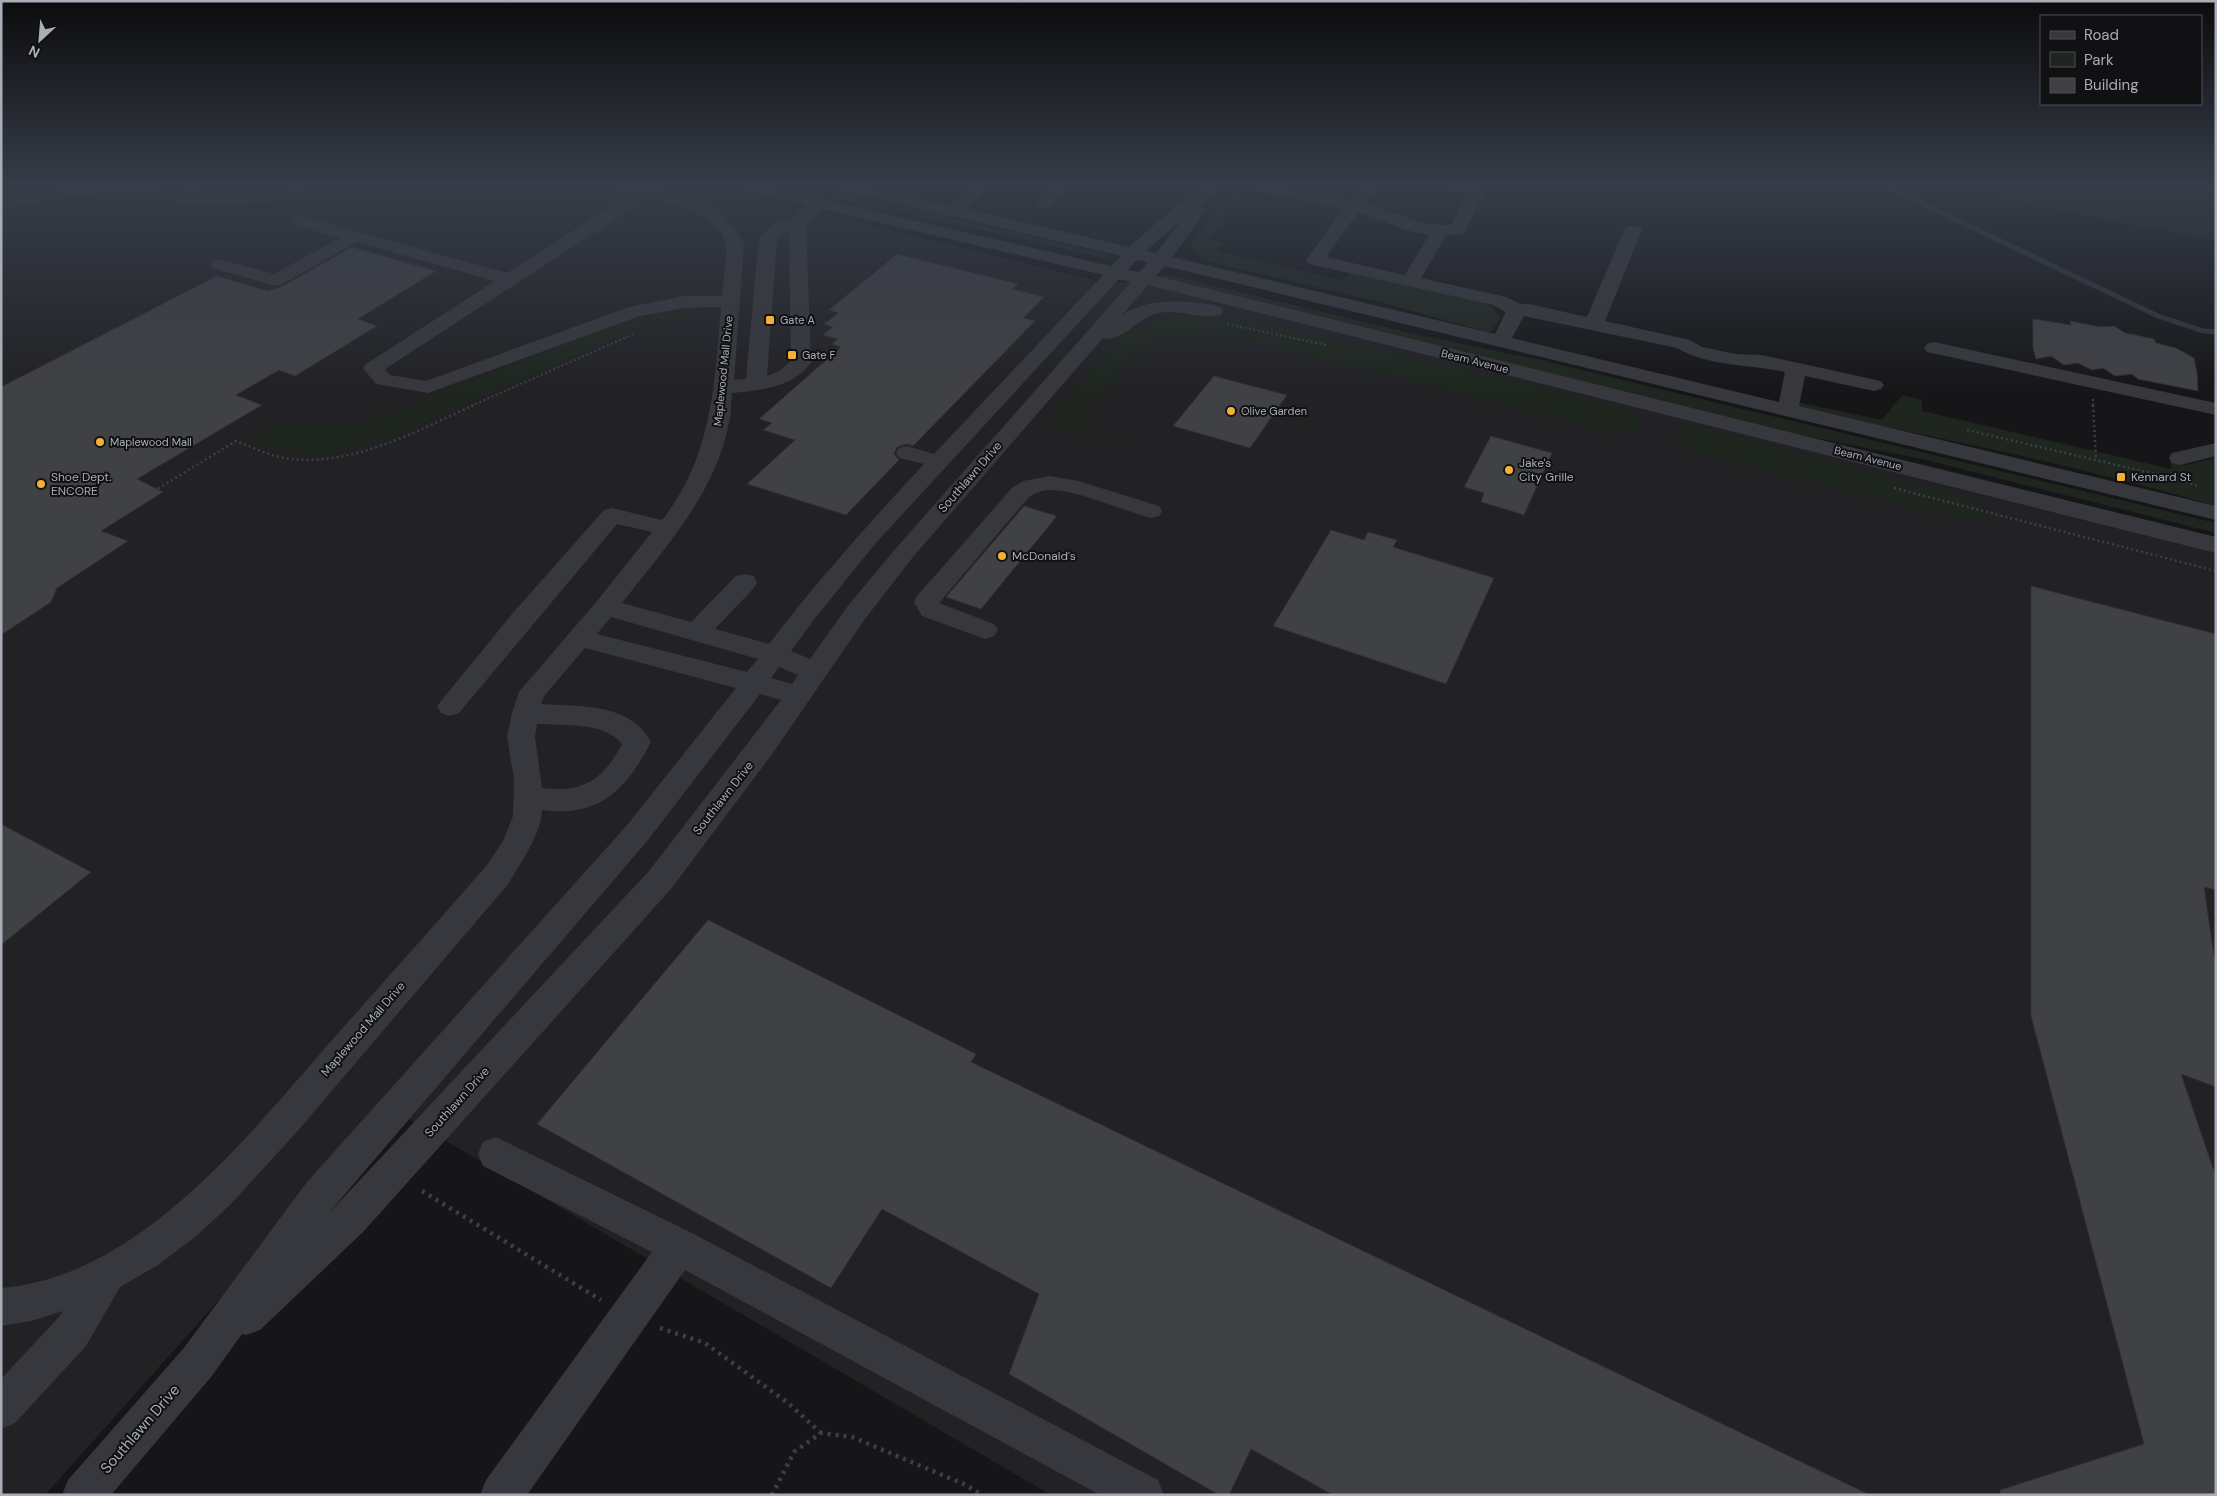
<svg xmlns="http://www.w3.org/2000/svg" width="2217" height="1496" font-family="'DM Sans',sans-serif">
<rect width="100%" height="100%" fill="#161618"/>
<path fill="#222225" d="M1 183H698L1105 283 1106 286 1139 279 2216 547V1495H1051L390 1108 45 1495H1Z"/>
<path fill="#1e261f" d="M754 183H800L1102 253 1114 257 1115 260 887 209Z
M1946 183H2216V241L1960 191Z
M1254 189 1260 190 1258 192 1248 191 1208 239 1224 243 1217 251 1343 281 1349 273 1482 302 1492 307 1500 318 1491 333 1380 302 1211 262 1198 256 1192 248 1194 238 1235 192Z
M1161 275 1174 276 1410 333 1544 361 2216 523V533L1922 459 1747 424 1162 278Z
M672 310 694 312 686 317 644 325 384 440C370 444 356 449 342 451 319 456 268 452 251 436L301 419 307 424H358L635 317Z
M1182 311H1197L1486 373 1625 408 1640 419V432L1624 428 1615 433 1209 330 1200 336H1171L1146 344 1081 416 1096 421 1089 431 1122 440 1129 431 1132 432 1124 442 1118 444 1055 425 1050 419 1128 329 1179 315Z
M1902 395 1922 400V411L2171 469V462L2187 465 2216 458V506C2083 467 1948 439 1812 412L1795 406 1796 402 1882 420Z
M1692 425 1704 427 1966 498 1982 506 1989 523 1970 519 1968 522 1693 452 1681 443 1672 440 1675 432Z"/>
<g fill="none" stroke-linecap="round" stroke-linejoin="round">
<path stroke="#2c353c" stroke-width="5" d="M1879 183 2158 316 2203 331 2216 332"/>
</g>
<path fill="#404145" stroke="#303034" d="M352 247 436 271 358 319 377 326 295 376 279 370 236 395 262 405 137 479 163 492 101 531 128 541 57 588 51 602 1 635V387L217 276 268 291 283 286Z
M897 254 1018 284 1012 289 1044 297 1023 318 1035 321 913 446 907 444 897 447 894 454 899 460 846 515 747 484 795 440 763 430 772 423 759 419 841 347 832 344 838 339 823 335 833 327 824 324 839 313 829 310Z
M2033 319 2071 325 2070 321 2100 327 2114 326 2125 333 2154 339 2156 343 2176 348 2194 358 2197 373 2198 391 2138 379 2132 374 2115 376 2103 368 2092 370 2078 363 2064 365 2051 356 2036 359 2033 348Z
M1214 376 1287 395 1250 448 1173 426Z
M1491 436 1552 453 1524 515 1481 502 1484 493 1464 487Z
M1024 506 1057 516 981 609 946 597Z
M1331 530 1364 540 1368 532 1397 540 1393 547 1494 578 1446 684 1273 626Z
M2031 586 2216 634V890L2204 887 2216 969V1087L2181 1074 2216 1177V1495H2000V1490L2144 1444 2031 1016Z
M1 824 91 872 1 945Z
M708 920 976 1054 971 1062 1870 1495H1333L1251 1449 1229 1495H1219L1009 1374 1039 1294 882 1209 831 1288 537 1124Z"/>
<g fill="none" stroke-linecap="round" stroke-linejoin="round">
<path stroke="#3d3f44" stroke-width="2" stroke-dasharray="2 2.5" stroke-linecap="butt" d="M2189 188 2190 184 2216 189
M1227 324 1326 345
M2093 399V406
M471 406 636 333"/>
<path stroke="#3d3f44" stroke-width="2.5" stroke-dasharray="2 3" stroke-linecap="butt" d="M2093 405 2096 460
M1967 430 2181 480 2197 486
M1894 488 2216 571
M141 499 236 441C254 448 272 457 291 459 355 466 418 430 474 405"/>
<path stroke="#3d3f44" stroke-width="4.5" stroke-dasharray="3 5" stroke-linecap="butt" d="M422 1191 601 1300
M660 1328 705 1343 788 1403 821 1433
M772 1495 794 1452 821 1433 852 1437 966 1485 982 1495"/>
<path fill="#37383d" fill-rule="evenodd" d="M113 183H184L182 186 176 188 92 194 1 208V198Z
M190 183H206L197 195 303 190 309 191 311 195 309 199 303 200 183 206 177 205 175 201Z
M605 183C627 180 696 195 715 209 728 219 736 230 744 244L734 380 746 379 759 237 773 224 791 219 806 205 727 186 725 183H752L1111 266 1121 256 831 188 825 186 823 183H850L951 206 977 183H994L967 209 1129 247 1173 208 1199 191 1208 183H1225L1211 199 1200 205 1206 210 1172 257 1495 334 1506 312 1493 305 1309 264 1306 260 1343 209 1240 188 1234 186 1232 183H1262L1350 200 1364 183H1380L1365 204C1394 211 1420 227 1451 225L1467 194 1428 186 1426 183C1446 183 1464 183 1483 187L1485 191 1466 230 1463 234 1446 236 1421 278 1506 297 1520 304H1529L1587 317 1624 230 1627 226H1639L1642 230 1605 321 1690 340 1702 347 1736 354 1762 355 1881 381 1884 385 1881 389 1874 391 1805 376 1799 406 2216 506V520L1165 266 1156 276 2216 537V553L1148 285 1122 315C1151 297 1182 301 1214 305L1221 307 1223 311 1221 315C1199 320 1176 307 1154 314 1137 320 1119 343 1103 338L913 557 865 619 775 750 671 889 363 1232 260 1330 246 1335 242 1334 211 1377 111 1495H62L68 1480 183 1349 307 1182 628 824 736 688 585 648 544 696 541 704C581 707 629 702 651 742 626 790 599 818 542 810 541 835 521 862 509 883L295 1134 230 1205 195 1237 158 1265 120 1287 86 1346 15 1423 1 1429V1379L58 1318 63 1311 31 1321 1 1326V1288C140 1277 249 1134 334 1038 385 980 437 923 487 865L503 841 513 816 514 779 507 737 512 713 519 692 597 601 652 532 617 524 459 713 450 716 441 713 437 706 512 614 604 510 612 508 662 520C712 458 715 382 721 307L685 308 640 316 428 393 376 384 363 368 366 364 495 281 357 242 282 284 276 286 213 268 210 264 213 260 219 259 274 274 340 238 295 225 292 221 295 217 301 216 507 273 632 193 607 186ZM648 198C671 204 723 216 726 246 727 261 723 280 722 296H685L629 307 426 381 390 375 385 369ZM822 209 1103 275 934 454 907 446 899 448 896 453 899 458 924 464C870 522 817 581 769 644L715 629 754 588 757 582 754 576 745 574 736 576 691 622 622 603C665 548 715 494 729 423 731 414 731 403 732 393 761 390 793 388 811 362L806 223ZM1358 212 1410 231 1429 235 1405 275 1326 257ZM1185 216 1156 253 1146 251ZM789 231 791 361 779 371 767 376 777 239ZM1137 260 1148 262 1139 272 1127 270ZM1119 279 1131 282 897 547 847 607 810 659 791 651 816 617 875 544ZM1524 316 1677 348C1710 367 1749 364 1785 372L1779 402 1512 338ZM611 617 758 659 747 672 597 634ZM779 667 798 675 792 684 771 678ZM760 694 781 700 649 871 328 1214 648 840ZM537 724C564 726 603 721 622 744 603 780 583 793 542 788L535 737Z
M1058 183H1075L1049 208H1037L1035 204 1037 200Z
M1934 342 2216 403V415L1927 352 1924 348 1927 344Z
M2216 443V456L2180 465 2172 463 2169 458 2172 453Z
M1050 476 1078 481 1159 506 1162 511 1159 516 1151 518C1124 511 1075 489 1049 490 1041 490 1035 493 1028 498L939 603 994 624 998 630 994 636 985 639 922 616 914 602 917 596 1012 488 1023 481Z
M496 1137 692 1233 1158 1480 1164 1495H1100L685 1270 527 1495H480L486 1480 652 1252 483 1166 478 1154 483 1142Z"/>
</g>
<linearGradient id="sky" x2="0" y2="1"><stop stop-color="#0c0c0d"/><stop offset="0.47" stop-color="#363c48"/><stop offset="1" stop-color="#363c48" stop-opacity="0"/></linearGradient>
<rect width="2217" height="392" fill="url(#sky)"/>
<g fill="#f2b134" stroke="#111113" stroke-width="2">
<rect x="765" y="315" width="10" height="10" rx="2.5"/>
<rect x="787" y="350" width="10" height="10" rx="2.5"/>
<circle cx="1231" cy="411" r="5"/>
<circle cx="100" cy="442" r="5"/>
<circle cx="1509" cy="470" r="5"/>
<rect x="2116" y="472" width="10" height="10" rx="2.5"/>
<circle cx="41" cy="484" r="5"/>
<circle cx="1002" cy="556" r="5"/>
</g>
<g text-anchor="middle" stroke-width="4" stroke-linejoin="round" paint-order="stroke">
<g font-size="11" fill="#a8adb8" stroke="#111113" text-anchor="start">
<text x="780" y="324">Gate A</text>
<text x="802" y="359">Gate F</text>
<text x="1241" y="415">Olive Garden</text>
<text x="110" y="446">Maplewood Mall</text>
</g>
<g font-size="11" fill="#a8adb8" stroke="#111113">
<text transform="translate(1475 361) rotate(14)" y="4">Beam Avenue</text>
<text transform="translate(723 371) rotate(-84)" y="4">Maplewood Mall Drive</text>
<text transform="translate(1868 458) rotate(14)" y="4">Beam Avenue</text>
</g>
<g font-size="12" fill="#a8adb8" stroke="#111113" text-anchor="start">
<text x="1519" y="467">Jake's<tspan x="1519" dy="14">City Grille</tspan></text>
<text x="51" y="481">Shoe Dept.<tspan x="51" dy="14">ENCORE</tspan></text>
<text x="2131" y="481">Kennard St</text>
<text x="1012" y="560">McDonald's</text>
</g>
<g font-size="12" fill="#a8adb8" stroke="#111113">
<text transform="translate(970 477) rotate(-49)" y="4">Southlawn Drive</text>
<text transform="translate(723 798) rotate(-52)" y="4">Southlawn Drive</text>
<text transform="translate(363 1029) rotate(-49)" y="4">Maplewood Mall Drive</text>
<text transform="translate(457 1102) rotate(-48)" y="4">Southlawn Drive</text>
</g>
<g font-size="15" fill="#a8adb8" stroke="#111113">
<text transform="translate(140 1429) rotate(-49)" y="5">Southlawn Drive</text>
</g>
</g>
<rect width="2217" height="1496" fill="none" stroke="#a8adb8" stroke-width="5"/>
<rect x="2040" y="15" width="162" height="90" fill="#111113" stroke="#4d4f55"/>
<rect x="2050" y="31" width="25" height="8" fill="#37383d" stroke="#4d4f55"/>
<text x="2084" y="40" font-size="15" fill="#a8adb8">Road</text>
<rect x="2050" y="52" width="25" height="15" fill="#1e261f" stroke="#4d4f55"/>
<text x="2084" y="65" font-size="15" fill="#a8adb8">Park</text>
<rect x="2050" y="78" width="25" height="15" fill="#404145" stroke="#4d4f55"/>
<text x="2084" y="90" font-size="15" fill="#a8adb8">Building</text>
<g transform="translate(40 40) rotate(206)" stroke="#111113" stroke-width="4" paint-order="stroke">
<path d="M0-4L9 19L0 12L-9 19Z" fill="#a8adb8"/>
<text y="-8" font-size="14" font-weight="bold" text-anchor="middle" fill="#a8adb8">N</text>
</g>
</svg>
